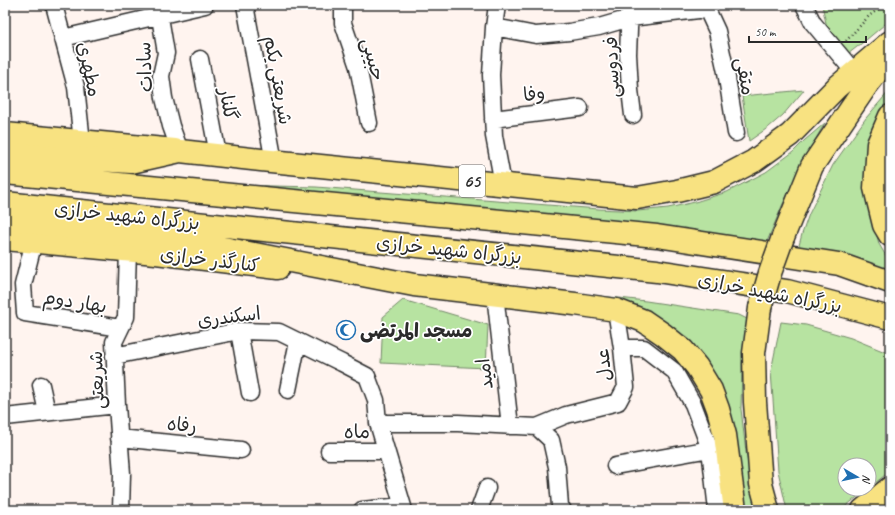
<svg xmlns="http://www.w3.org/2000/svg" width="895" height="515" font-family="Caveat,'Playpen Sans Arabic',sans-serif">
<rect width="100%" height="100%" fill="#fff4ef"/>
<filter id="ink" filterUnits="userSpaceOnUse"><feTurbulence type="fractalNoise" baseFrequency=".025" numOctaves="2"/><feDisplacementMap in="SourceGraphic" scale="8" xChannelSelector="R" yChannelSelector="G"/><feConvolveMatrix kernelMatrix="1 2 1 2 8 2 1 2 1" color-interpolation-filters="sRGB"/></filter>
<g filter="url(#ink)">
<path fill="#b7e3a1" stroke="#718766" d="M822 5H890V20L866 40 835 64Z
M804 90 783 115 769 127 749 141 742 96Z
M890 90V102L878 131 867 197 879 244 890 263V276L797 253 802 234 809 214 833 165 866 118Z
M825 123 804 159 782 206 766 244 189 184 316 187 599 209 638 211 668 208 695 202 727 192 766 172 793 152 805 140Z
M520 287 646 301 739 315 747 319 742 363 741 409 746 452 751 482 758 510H745L688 345Z
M403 300 488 325 486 368 381 363 383 317Z
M781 322 806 325 851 338 890 354V471L869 488V465H845V489H867L841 510H787L778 471 771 371Z"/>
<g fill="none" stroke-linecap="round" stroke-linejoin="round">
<defs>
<path id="minor" d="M54 5 76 87 82 142
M158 5 166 53 161 76 164 98 171 126 180 151
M245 5 274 162
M343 5V23L358 67 369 123
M497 5 494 27 491 75 494 136 503 184
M630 5 628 54 630 90 633 115
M705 5 717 31 726 72 736 133
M804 5 813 23 854 72
M494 27 536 35 569 32 599 27 630 18 707 9
M63 38 205 5
M200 59 218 155
M493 119 580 108
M34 241 23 285 25 313 120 328
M495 294 510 426
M239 331 250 393
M622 348H644L674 371 693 404 710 449 717 510
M114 356 239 331 279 332 342 363 367 376 376 400 378 423 404 510
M41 385 47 412
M288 390 298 341
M5 417 117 405
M378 423H458L537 427 551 440 557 467 560 506 563 510
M537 427 566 415 618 402 626 387 622 348 616 310
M119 438 241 450
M329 451H386
M615 466 710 449
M121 510 122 474 117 405 114 342 126 317 128 250
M362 510 402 506
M479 510 487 488"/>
<path id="primary" d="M5 134 175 150
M5 239 156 253 278 268"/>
<path id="trunk" d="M890 116 878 144 875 188 884 225 890 235
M5 153 64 158 131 162 180 151 261 160 637 198 677 191 714 182 754 161 790 135 837 87 890 42
M5 173 657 236 839 264 890 282
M5 203 657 271 787 291 890 318
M5 218 104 233 218 247 414 285 575 304 616 310 644 321 663 334 683 350 697 367 711 390 718 409 725 435 735 510
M783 237 812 166 867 85 890 56
M760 308 754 353 755 402 761 484 768 510
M863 510 890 488"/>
</defs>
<use href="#minor" stroke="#2b2b2b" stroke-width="19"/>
<use href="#primary" stroke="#2b2b2b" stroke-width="25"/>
<use href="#trunk" stroke="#2b2b2b" stroke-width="25"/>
<path stroke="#2b2b2b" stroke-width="2.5" stroke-dasharray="1 3" stroke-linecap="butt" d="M846 41 869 16 884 5"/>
<use href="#minor" stroke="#fff" stroke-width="16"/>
<use href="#primary" stroke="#f8e281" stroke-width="22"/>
<use href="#trunk" stroke="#f8e281" stroke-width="22"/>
<defs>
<path id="trunk-bridge" d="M760 308 770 273 783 237"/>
</defs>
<use href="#trunk-bridge" stroke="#2b2b2b" stroke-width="25" stroke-linecap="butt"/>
<use href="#trunk-bridge" stroke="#f8e281" stroke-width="22"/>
</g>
</g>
<defs>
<symbol id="mosque-ring" viewBox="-11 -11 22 22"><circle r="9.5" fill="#fff" stroke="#1f6fb2" stroke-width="1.5"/><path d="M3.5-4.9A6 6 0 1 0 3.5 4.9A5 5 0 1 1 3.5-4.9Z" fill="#1f6fb2"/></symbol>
</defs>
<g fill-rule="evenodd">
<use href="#mosque-ring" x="335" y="319" width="22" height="22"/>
</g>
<g text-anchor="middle" stroke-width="3.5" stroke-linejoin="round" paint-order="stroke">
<rect fill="#fff" stroke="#6b6b6b" stroke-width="1" x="459" y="165" width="26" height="32" rx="3"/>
<g font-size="18" font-weight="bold" fill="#2b2b2b">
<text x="472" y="187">65</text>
</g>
<g font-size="19" fill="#2b2b2b" stroke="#fff">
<text transform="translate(374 59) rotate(75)" y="7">حبیبی</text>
<text transform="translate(144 67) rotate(-92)" y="7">سادات</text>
<text transform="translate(611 67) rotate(-92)" y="7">فردوسی</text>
<text transform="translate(90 69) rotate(78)" y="7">مطهری</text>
<text transform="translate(746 76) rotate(80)" y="7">متقی</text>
<text transform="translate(279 80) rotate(80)" y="7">شریعتی یکم</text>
<text transform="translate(534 93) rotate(-7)" y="7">وفا</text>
<text transform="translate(229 104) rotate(80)" y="7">گلنار</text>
<text transform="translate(127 215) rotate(6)" y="7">بزرگراه شهید خرازی</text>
<text transform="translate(449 249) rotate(6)" y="7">بزرگراه شهید خرازی</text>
<text transform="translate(210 259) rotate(7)" y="7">کنارگذر خرازی</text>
<text transform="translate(770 292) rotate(11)" y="7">بزرگراه شهید خرازی</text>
<text transform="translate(75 301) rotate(9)" y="7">بهار دوم</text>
<text transform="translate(229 316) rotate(-7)" y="7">اسکندری</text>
<text transform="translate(603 365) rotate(-96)" y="7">عدل</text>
<text transform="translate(484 374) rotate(-97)" y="7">امید</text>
<text transform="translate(96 380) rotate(-92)" y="7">شریعتی</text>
<text transform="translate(182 424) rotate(5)" y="7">رفاه</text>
<text transform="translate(357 431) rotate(-1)" y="7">ماه</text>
</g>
<g font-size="19" font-weight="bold" fill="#2b2b2b" stroke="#fff" text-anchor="start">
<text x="360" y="337">مسجد المرتضی</text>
</g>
</g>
<rect width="895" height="515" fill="none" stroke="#fff" stroke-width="20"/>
<rect x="10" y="10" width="875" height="495" fill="none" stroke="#2b2b2b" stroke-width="1.5" filter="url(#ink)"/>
<g transform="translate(857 477) rotate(99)"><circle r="19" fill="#ffffff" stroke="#aaaaaa"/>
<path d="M0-3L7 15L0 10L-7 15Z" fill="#1f6fb2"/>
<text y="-6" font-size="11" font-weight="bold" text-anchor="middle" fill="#2b2b2b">N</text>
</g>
<path d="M749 36v6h117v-6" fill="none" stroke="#2b2b2b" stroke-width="2"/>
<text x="755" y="36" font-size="12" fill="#2b2b2b" stroke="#ffffff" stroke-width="3" paint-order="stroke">50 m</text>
</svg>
